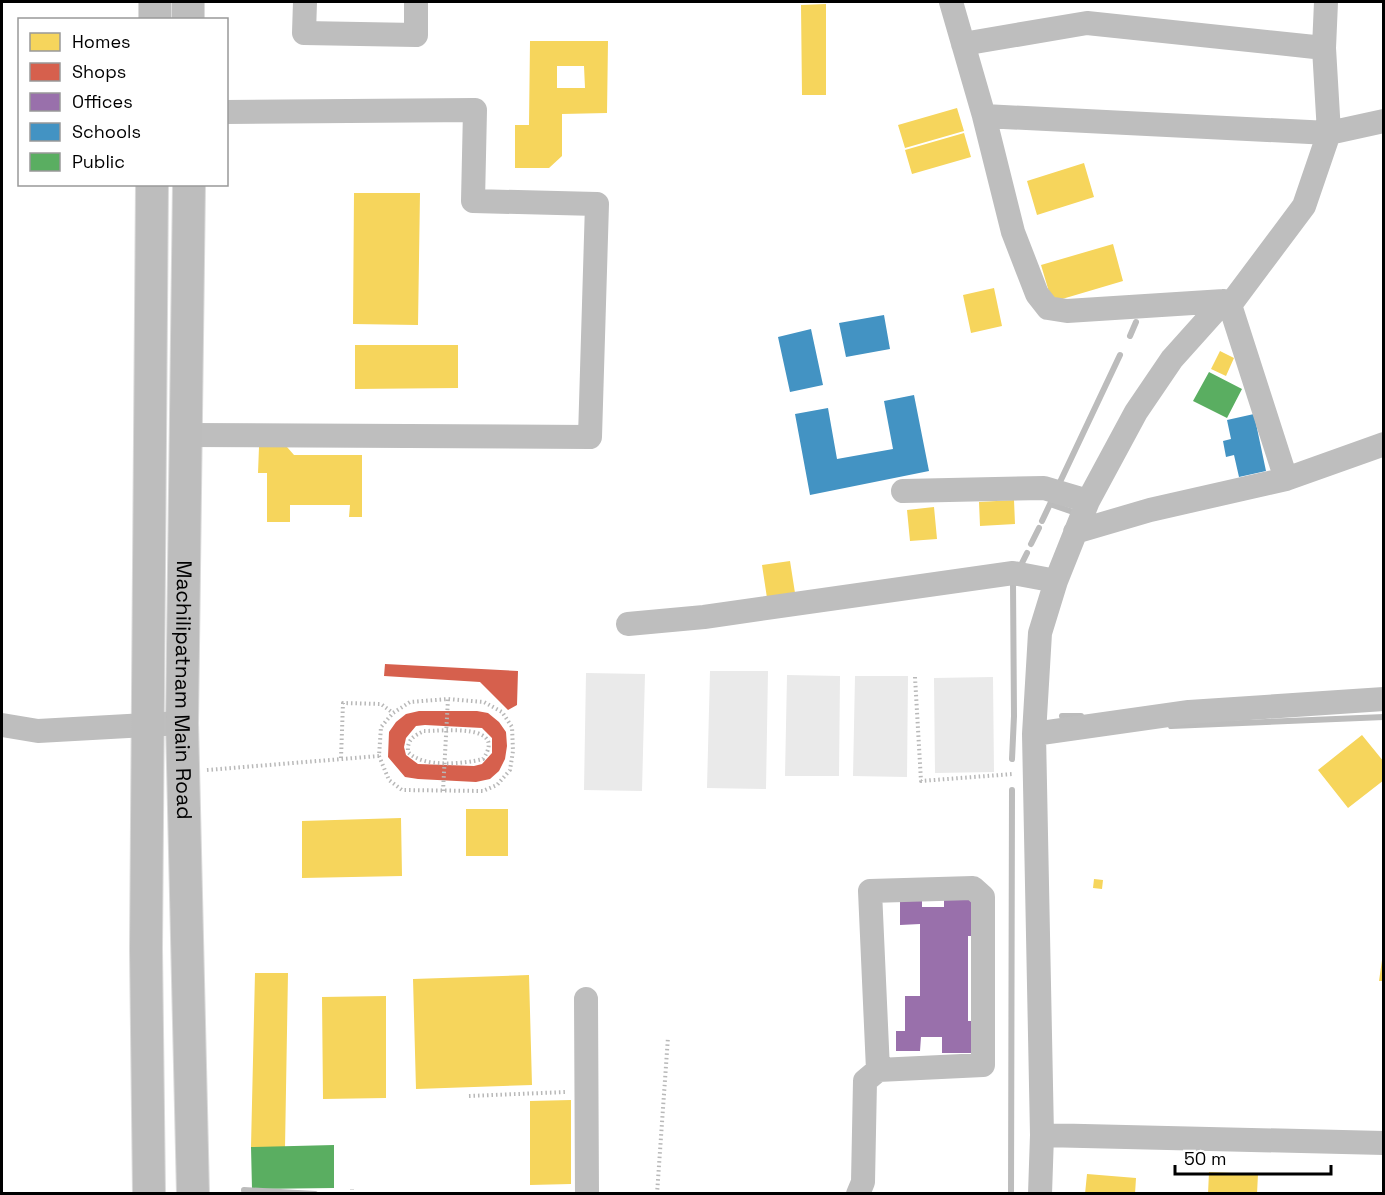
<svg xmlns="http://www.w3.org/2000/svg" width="1385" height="1195" font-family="'Space Grotesk',sans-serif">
<rect width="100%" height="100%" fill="#fff"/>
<path fill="#eaeaea" d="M710 671H768L766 789 707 788Z
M586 673 645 674 642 791 584 790Z
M787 675 840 676 839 776H785Z
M855 676H908L907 777 853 776Z
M993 677 994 772 935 773 934 678Z"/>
<path fill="#f6d55c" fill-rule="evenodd" d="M826 4V95H802L801 5Z
M530 41H608L607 113 562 114V156L549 168H515V125H529ZM557 66H584L585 88H557Z
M957 108 964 131 905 148 898 125Z
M964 133 971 157 912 174 905 150Z
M1084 163 1094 197 1037 215 1027 181Z
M354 193H420L418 325 353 324Z
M1113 244 1123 281 1052 302 1041 265Z
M994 288 1002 326 971 333 963 295Z
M355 345H458V388L355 389Z
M1220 351 1234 358 1226 376 1211 369Z
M259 447H287L294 455H362V517H349L350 505H290V522H267V473H258Z
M1014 500 1015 524 980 526 979 502Z
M934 507 937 539 910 541 907 510Z
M790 561 795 593 767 598 762 565Z
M1362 735 1384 762V780L1348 808 1318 770Z
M466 809H508V856H466Z
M401 818 402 876 302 878V821Z
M1094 879 1103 880 1102 889 1093 888Z
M1382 960 1384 961V981H1379Z
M255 973H288L285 1148 251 1147Z
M529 975 532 1085 416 1089 413 979Z
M386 996V1098L323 1099 322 997Z
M571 1100V1184L530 1185V1101Z
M1209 1172 1258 1174 1257 1194H1208Z
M1087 1174 1136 1178 1135 1194H1085Z"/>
<path fill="#d6604d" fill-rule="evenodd" d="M385 664 518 671 517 705 508 710 480 682 384 676Z
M419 711H477L488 713 499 722 506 732 507 746 505 759 499 771 490 779 476 782 418 779 405 777 388 757 389 732 396 722 406 714ZM425 725 482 728 492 738V753L482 764 474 766 418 764 406 755 404 747 406 738 416 726Z"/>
<path fill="#9970ab" d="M975 897V936H968V1021H974V1053H942V1037H921L920 1051H896V1031H905V996H920V924L900 925V899H922V907H944V898Z"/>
<path fill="#4393c3" d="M884 315 890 349 846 357 839 323Z
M811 329 823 385 790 392 778 337Z
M914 395 929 471 810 495 795 414 828 408 837 459 893 449 884 401Z
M1254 414 1266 471 1239 477 1234 455 1226 457 1223 441 1231 439 1227 420Z"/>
<path fill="#5aae61" d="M1209 372 1242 389 1227 418 1193 401Z
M334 1145V1188L252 1189 251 1147Z"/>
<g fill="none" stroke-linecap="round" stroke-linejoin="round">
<path stroke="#bcbcbc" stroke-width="6" d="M1130 336 1136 322
M1060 482 1120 355
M1050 504 1073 512
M1042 521 1051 502
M1031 544 1039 528
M1020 567 1027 553
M1062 716H1081
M1171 726 1384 717
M1012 759 1014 716 1013 583
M244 1190 315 1194
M1011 1194 1012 790"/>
<defs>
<g id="major">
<path d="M188 2V20"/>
<path d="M155 20V2"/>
<path id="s1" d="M189 184 182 723 193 1194"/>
<path d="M149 1194 146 949 152 184"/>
</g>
</defs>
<use href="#major" stroke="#dbdbdb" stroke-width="34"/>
<path stroke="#b8b8b8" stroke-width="4" stroke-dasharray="1.5 3" stroke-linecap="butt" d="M915 677 921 781 1013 774
M424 731C444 731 508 723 483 759 463 764 423 768 408 752 407 739 414 736 424 731Z
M341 758 343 703 381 704 393 713
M207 770 379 756 381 727 393 713 410 702 448 699 484 702 502 712 512 727 513 751 510 770 497 785 483 791 402 790 389 780 379 756
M443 791 448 699
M469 1096 565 1092
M352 1194V1189
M657 1194 668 1037"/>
<path stroke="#bebebe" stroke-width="24" d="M305 2 304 33 416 35V2
M951 2 984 116 1013 232 1037 294 1048 308 1067 311 1224 301
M963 44 1087 23 1324 48
M984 116 1329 133 1324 48 1326 2
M1230 305 1286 479
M187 435 590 437 597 204 473 201 475 110 226 112
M903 491 1044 488 1088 501
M1075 532 1150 510 1286 479 1384 444
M628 624 704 617 1013 573 1056 581
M2 725 38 731 182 723
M1034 734 1189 712 1384 699
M586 999 587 1194
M1042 1135 1384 1143
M858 1194 863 1182 865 1081 878 1070 983 1065V897L973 888 870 891 878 1070
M1040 1194 1042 1135 1034 734 1040 633 1056 581 1088 501 1136 412 1172 359 1224 301 1230 305 1304 206 1329 133 1384 121"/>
<use href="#major" stroke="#bdbdbd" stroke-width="32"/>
</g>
<g text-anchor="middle" stroke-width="6" stroke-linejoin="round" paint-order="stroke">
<g font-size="21" fill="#000" stroke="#fff">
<text dy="7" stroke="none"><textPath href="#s1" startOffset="506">Machilipatnam Main Road</textPath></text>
</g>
</g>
<rect width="1385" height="1195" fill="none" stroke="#000000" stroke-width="6"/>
<rect x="18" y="18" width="210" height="168" fill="#ffffff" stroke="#999999" stroke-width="1.5"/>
<rect x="30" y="33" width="30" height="18" fill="#f6d55c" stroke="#999999" stroke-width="1.5"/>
<text x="72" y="48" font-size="18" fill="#000000">Homes</text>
<rect x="30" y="63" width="30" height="18" fill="#d6604d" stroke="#999999" stroke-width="1.5"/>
<text x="72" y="78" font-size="18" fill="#000000">Shops</text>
<rect x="30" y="93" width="30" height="18" fill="#9970ab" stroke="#999999" stroke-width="1.5"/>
<text x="72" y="108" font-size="18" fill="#000000">Offices</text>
<rect x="30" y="123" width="30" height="18" fill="#4393c3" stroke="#999999" stroke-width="1.5"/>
<text x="72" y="138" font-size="18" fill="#000000">Schools</text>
<rect x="30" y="153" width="30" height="18" fill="#5aae61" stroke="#999999" stroke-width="1.5"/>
<text x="72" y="168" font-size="18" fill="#000000">Public</text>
<path d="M1175 1165v9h156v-9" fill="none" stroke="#000000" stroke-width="3"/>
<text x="1184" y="1165" font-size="18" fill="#000000" stroke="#ffffff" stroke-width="4.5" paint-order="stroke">50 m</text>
</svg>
